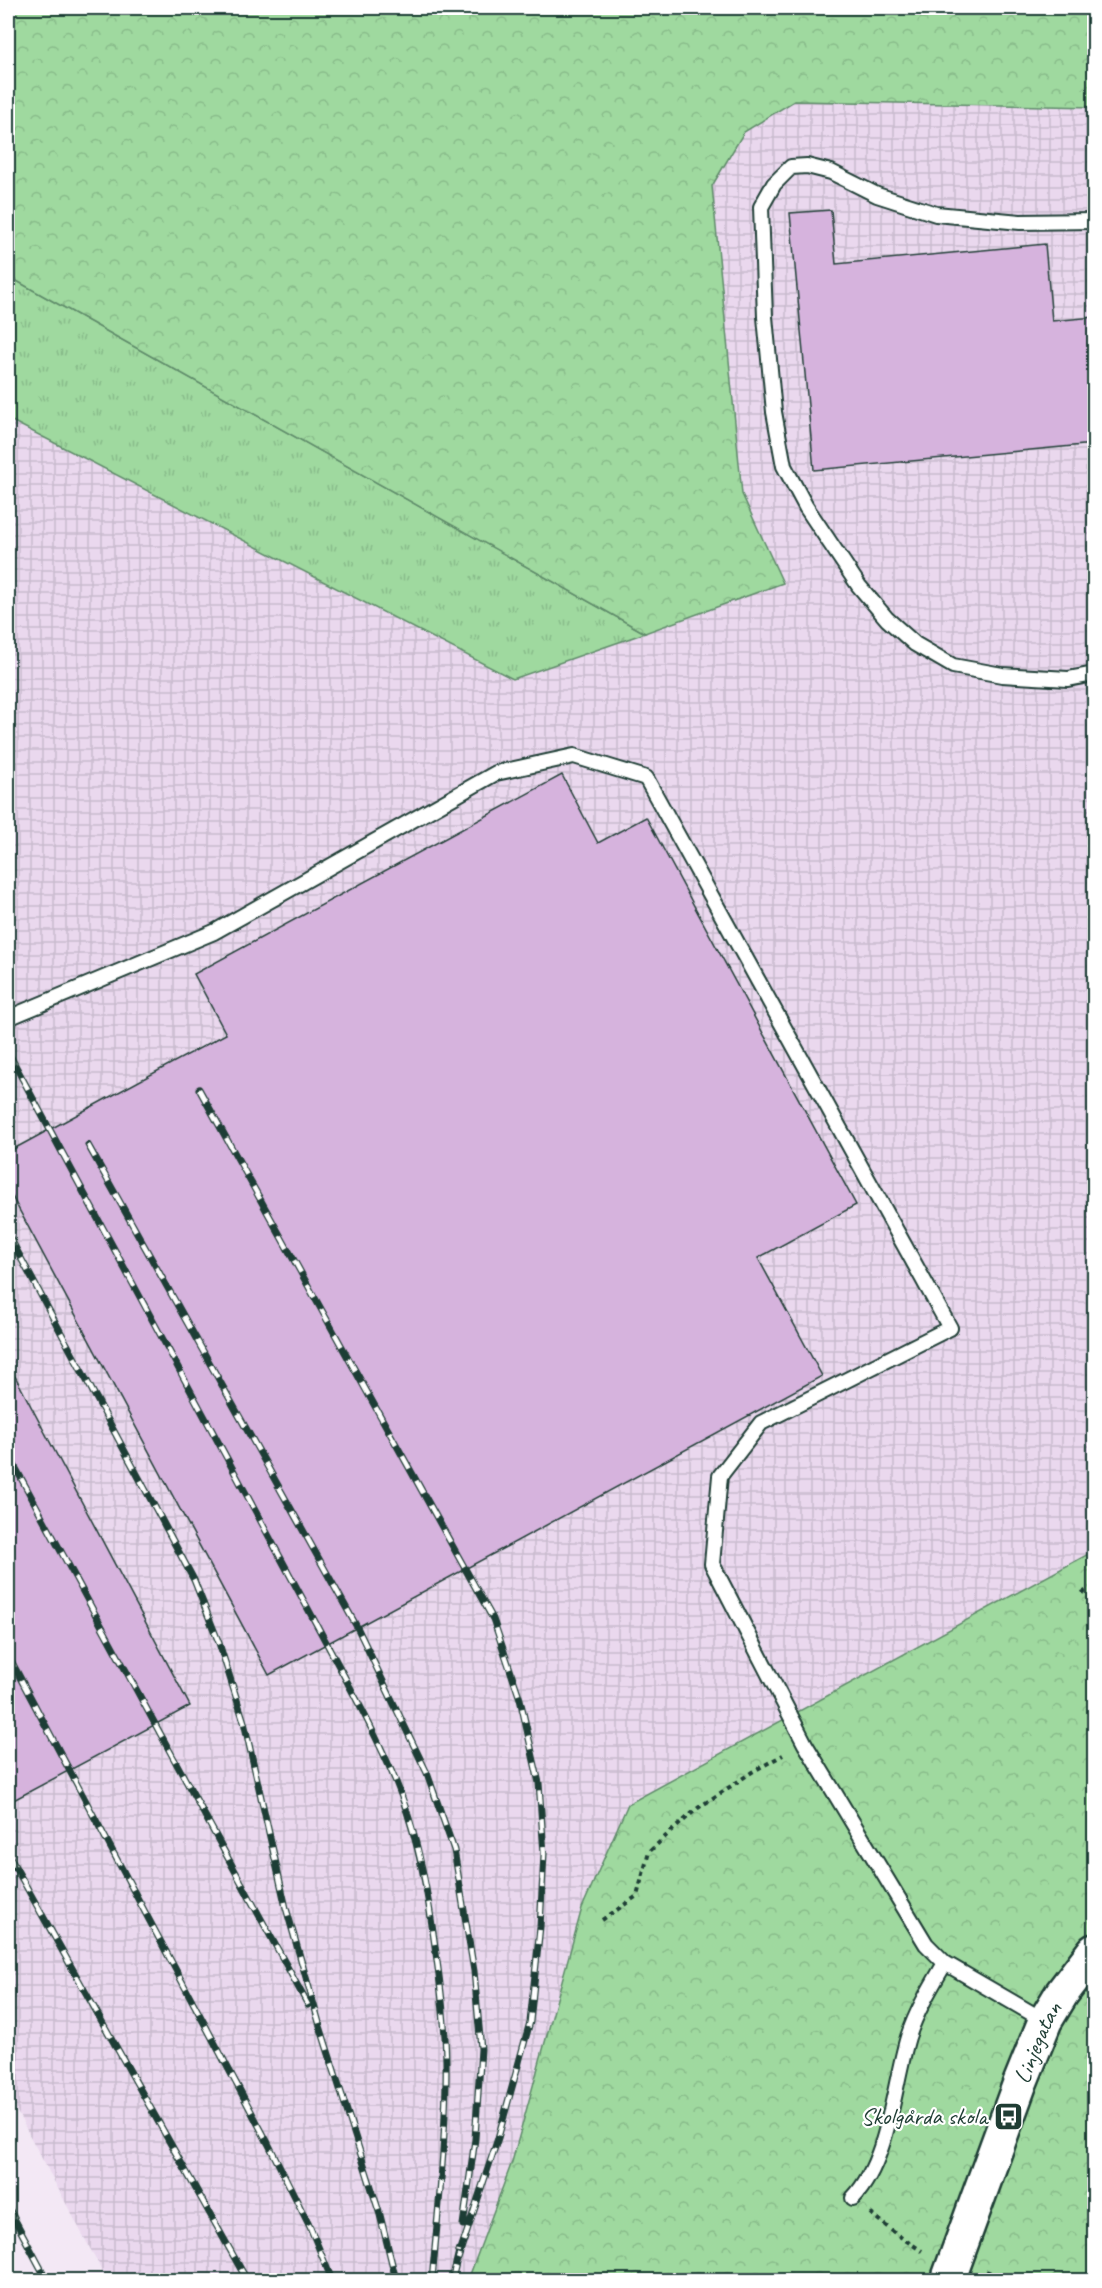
<svg xmlns="http://www.w3.org/2000/svg" width="1102" height="2288" font-family="Caveat,sans-serif">
<defs>
<pattern id="industrial-grid" width="8" height="8" patternUnits="userSpaceOnUse" patternTransform="scale(1.5)"><rect width="8" height="8" fill="#ead8ee"/><path d="M0 4h8M4 0v8" fill="none" stroke="#c8bacd"/></pattern>
<pattern id="grass-tufts" width="24" height="20" patternUnits="userSpaceOnUse" patternTransform="scale(1.5)"><rect width="24" height="20" fill="#9fd99f"/><path d="M3 7l-1-3M5 7V3M7 7l1-3M15 17l-1-3M17 17v-4M19 17l1-3" fill="none" stroke="#88bb8a"/></pattern>
<pattern id="forest-crowns" width="20" height="18" patternUnits="userSpaceOnUse" patternTransform="scale(1.5)"><rect width="20" height="18" fill="#9fd99f"/><path d="M2 6a3 3 0 1 1 6 0M12 15a3 3 0 1 1 6 0" fill="none" stroke="#88bb8a"/></pattern>
</defs>
<rect width="100%" height="100%" fill="#f3e8f5"/>
<filter id="ink" filterUnits="userSpaceOnUse"><feTurbulence type="fractalNoise" baseFrequency=".0167" numOctaves="2"/><feDisplacementMap in="SourceGraphic" scale="12" xChannelSelector="R" yChannelSelector="G"/><feConvolveMatrix kernelMatrix="1 2 1 2 8 2 1 2 1" color-interpolation-filters="sRGB"/></filter>
<g filter="url(#ink)">
<path fill="url(#industrial-grid)" d="M794 101 1094 107V1551L512 2162 468 2280H107L8 2095V419L513 679 783 583 742 494 712 186 744 132Z"/>
<path fill="url(#grass-tufts)" stroke="#5f8b6a" stroke-width="1.5" d="M8 276 645 633 513 679 8 419Z"/>
<path fill="url(#forest-crowns)" stroke="#5f8b6a" stroke-width="1.5" d="M8 8H1094V107L794 101 744 132 712 186 742 494 783 583 645 633 8 276Z
M1094 1551V2280H468L512 2162 582 1908 628 1804Z"/>
<path fill="#d6b3dd" stroke="#1f3d34" stroke-width="1.5" d="M831 210 836 264 1045 244 1052 321 1094 317V444L814 470 790 213Z
M562 775 598 843 646 817 856 1205 758 1258 822 1376 269 1675 8 1189V1152L226 1034 194 974Z
M8 1363 190 1706 8 1803Z"/>
<g fill="none" stroke-linecap="round" stroke-linejoin="round">
<defs>
<path id="lane" d="M1094 221 1020 222 936 214 877 195 831 172 807 166 791 167 774 184 761 207 765 317 774 412 784 466 806 507 859 586 887 619 915 644 953 666 1002 675 1068 679 1094 674
M8 1018 214 932 496 773 574 756 646 778 950 1328 761 1423 720 1476 712 1564 805 1744 926 1944 945 1963 1045 2021
M853 2198C889 2160 893 2087 908 2037 917 2010 931 1987 945 1963"/>
<g id="secondary">
<path id="s1" d="M948 2280 1020 2083 1045 2021 1062 1993 1094 1951"/>
</g>
</defs>
<use href="#lane" stroke="#1f3d34" stroke-width="18"/>
<use href="#secondary" stroke="#1f3d34" stroke-width="38"/>
<path stroke="#1f3d34" stroke-width="4" stroke-dasharray="4.5 4.5" stroke-linecap="butt" d="M1082 1593 1094 1586
M602 1920 637 1896 649 1852 666 1836 698 1808 752 1772 783 1755
M870 2213 896 2234 922 2251
M986 2271 1008 2280"/>
<use href="#lane" stroke="#fff" stroke-width="14"/>
<use href="#secondary" stroke="#fff" stroke-width="33"/>
<defs>
<path id="rail" d="M8 1052 327 1644C351 1689 376 1734 396 1782 416 1830 426 1881 433 1932 440 1981 447 2031 446 2081 445 2148 438 2214 432 2280
M199 1089 493 1619 520 1699 539 1783 544 1854 540 1927 530 2022 498 2138 458 2259
M88 1145 357 1627 427 1773 454 1850 474 1971 481 2049 475 2139 463 2225
M8 1234 194 1580 219 1643 244 1722 286 1908 320 2026 380 2215 396 2280
M8 1454 308 2005
M8 1655 268 2143 310 2227 332 2280
M8 1854 247 2280
M8 2207 47 2280
M8 2273 12 2280
M452 2280 459 2251"/>
</defs>
<use href="#rail" stroke="#1f3d34" stroke-width="7"/>
<use href="#rail" stroke="#fff" stroke-width="4.5" stroke-dasharray="14" stroke-linecap="butt"/>
</g>
</g>
<defs>
<symbol id="bus-square" viewBox="-11 -11 22 22"><rect x="-9" y="-9" width="18" height="18" rx="4" fill="#1f3d34" stroke="#fff"/><path d="M-5-6H5V4H4V6H2V4H-2V6H-4V4H-5ZM-3.5-4V0h7V-4ZM-3.5 1.2v1.5H-2V1.2ZM2 1.2v1.5H3.5V1.2Z" fill="#fff"/></symbol>
</defs>
<g fill-rule="evenodd">
<use href="#bus-square" x="992" y="2100" width="33" height="33"/>
</g>
<g text-anchor="middle" stroke-width="4.5" stroke-linejoin="round" paint-order="stroke">
<g font-size="24" fill="#1f3d34" stroke="#fff">
<text dy="8" stroke="none"><textPath href="#s1" startOffset="254">Linjegatan</textPath></text>
</g>
<g font-size="24" fill="#1f3d34" stroke="#fff" text-anchor="end">
<text x="987" y="2124">Skolgårda skola</text>
</g>
</g>
<rect width="1102" height="2288" fill="none" stroke="#fff" stroke-width="30"/>
<rect x="15" y="15" width="1072" height="2258" fill="none" stroke="#1f3d34" stroke-width="2" filter="url(#ink)"/>
</svg>
